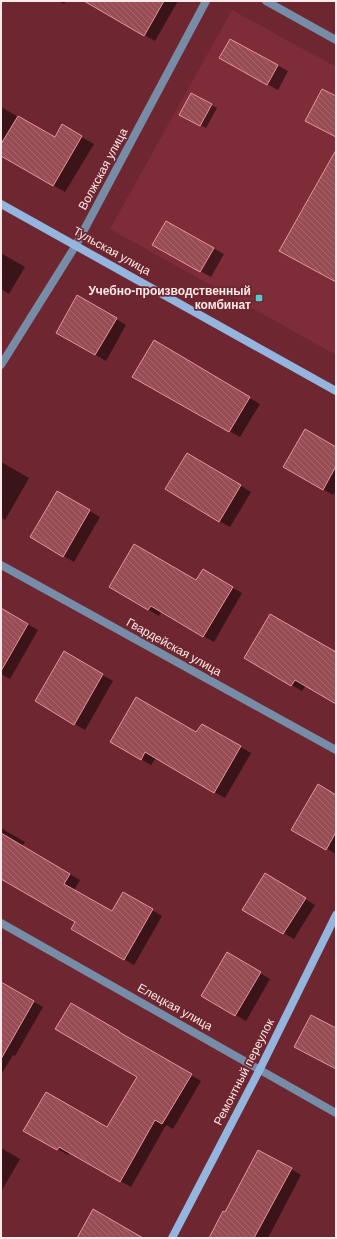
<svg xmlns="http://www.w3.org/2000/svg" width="337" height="1239" font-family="Arial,sans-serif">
<defs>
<pattern id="building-back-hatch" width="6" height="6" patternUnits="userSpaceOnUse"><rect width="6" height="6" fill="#984c54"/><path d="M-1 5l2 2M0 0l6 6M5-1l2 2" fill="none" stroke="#a7666d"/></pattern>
</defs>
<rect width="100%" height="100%" fill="#6e2630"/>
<path fill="#7e2c38" d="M232 10 336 67V355L110 229Z"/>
<path fill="#0007" d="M58 1H66L64 4Z
M112 1H178L155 41 105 12Z
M230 64 277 65 288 71 278 90Z
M192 94 217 108 206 128 181 114Z
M1 107 55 138 62 126 94 144 65 192 1 155Z
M166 222 224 254 211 277 154 245Z
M1 253 25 267 9 294 1 289Z
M77 296 126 325 106 361 57 332Z
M198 368 260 404 240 437 134 376Z
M336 448V490L333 495 284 466Z
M198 460 251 492 230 527 219 521Z
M1 462 29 478 5 520 1 517Z
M57 492 100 517 74 562 31 537Z
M203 571 242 593 214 642 161 612 159 616 110 587 197 582Z
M1 609 38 630 10 679 1 674Z
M336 652V703L306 685 302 691 245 658Z
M64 653 113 681 85 730 36 701Z
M202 725 251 753 225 798 156 758 151 765 112 742 197 734Z
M336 796V854L293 829Z
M1 828 25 842 22 847 80 880 74 890 112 913 123 893 162 916 134 965 72 929 76 922 1 878Z
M275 880 315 905 294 939 244 909Z
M227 954 270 979 246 1021 203 996Z
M1 983 43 1007 15 1056 13 1055 1 1075Z
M71 1004 201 1081 173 1129 166 1125 131 1187 70 1152 68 1155 25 1130 107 1128 138 1076Z
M1 1148 20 1159 1 1192Z
M291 1169 301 1175 268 1238H210L225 1214Z"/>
<path fill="url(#building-back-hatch)" stroke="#e8949a" d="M84 1H164L144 36Z
M230 39 278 65 267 85 219 58Z
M322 89 336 96V137L305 121Z
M191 93 212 104 200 126 179 115Z
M18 116 55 137 62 124 82 136 53 186 1 156V144Z
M336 150V282L279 251Z
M166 221 214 248 200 272 152 245Z
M77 295 117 318 95 355 56 333Z
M154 340 250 397 229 432 132 377Z
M305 429 336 447V466L323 490 283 467Z
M187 453 241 485 219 522 165 489Z
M57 491 90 510 63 557 30 537Z
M134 544 196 580 203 569 233 587 203 637 151 606 148 610 109 587Z
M1 608 28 624 1 671Z
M270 614 336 652V704L295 680 291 686 244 658Z
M64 651 103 674 74 725 35 701Z
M136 697 196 732 202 724 241 746 214 793 145 752 141 760 110 742Z
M318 784 336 795V832L326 850 291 830Z
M1 833 70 874 64 884 112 911 123 892 153 909 124 960 71 929 75 922 1 879Z
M265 873 306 898 283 934 242 910Z
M227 952 261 972 235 1016 201 996Z
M1 982 34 1001 1 1059Z
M71 1003 119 1031V1032L192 1074 162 1124 155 1120 120 1182 59 1147 57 1150 23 1131 46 1092 107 1127 137 1077 55 1029Z
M311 1015 336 1028V1069L294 1047Z
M258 1150 292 1168 254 1238H209L223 1211 225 1212Z
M93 1209 143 1238H77Z"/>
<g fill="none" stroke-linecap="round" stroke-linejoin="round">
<path stroke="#778ca6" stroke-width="8" d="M266 1 336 40
M1 365 76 245 206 1
M1 565 336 750
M1 923 336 1113"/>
<path stroke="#94b5de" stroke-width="8" d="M1 204 336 391
M172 1238 260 1069 336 915"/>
</g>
<rect fill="#52cdcc" stroke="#6e2630" stroke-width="1.5" x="255" y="294" width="8" height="8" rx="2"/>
<g text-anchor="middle" stroke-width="3.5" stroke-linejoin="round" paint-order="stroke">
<g font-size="12" fill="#fdeaeb" stroke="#6e2630">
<text transform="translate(103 169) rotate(-62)" y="4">Волжская улица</text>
<text transform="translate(112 251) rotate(29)" y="4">Тульская улица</text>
<text transform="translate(174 647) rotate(29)" y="4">Гвардейская улица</text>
<text transform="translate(175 1007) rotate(29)" y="4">Елецкая улица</text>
<text transform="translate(244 1072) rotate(-63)" y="4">Ремонтный переулок</text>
</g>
<g font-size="12" font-weight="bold" fill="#fdeaeb" stroke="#6e2630" text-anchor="end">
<text x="251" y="295">Учебно-производственный<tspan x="251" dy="14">комбинат</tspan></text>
</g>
</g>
<rect width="337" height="1239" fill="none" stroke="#fdeaeb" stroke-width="4"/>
</svg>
